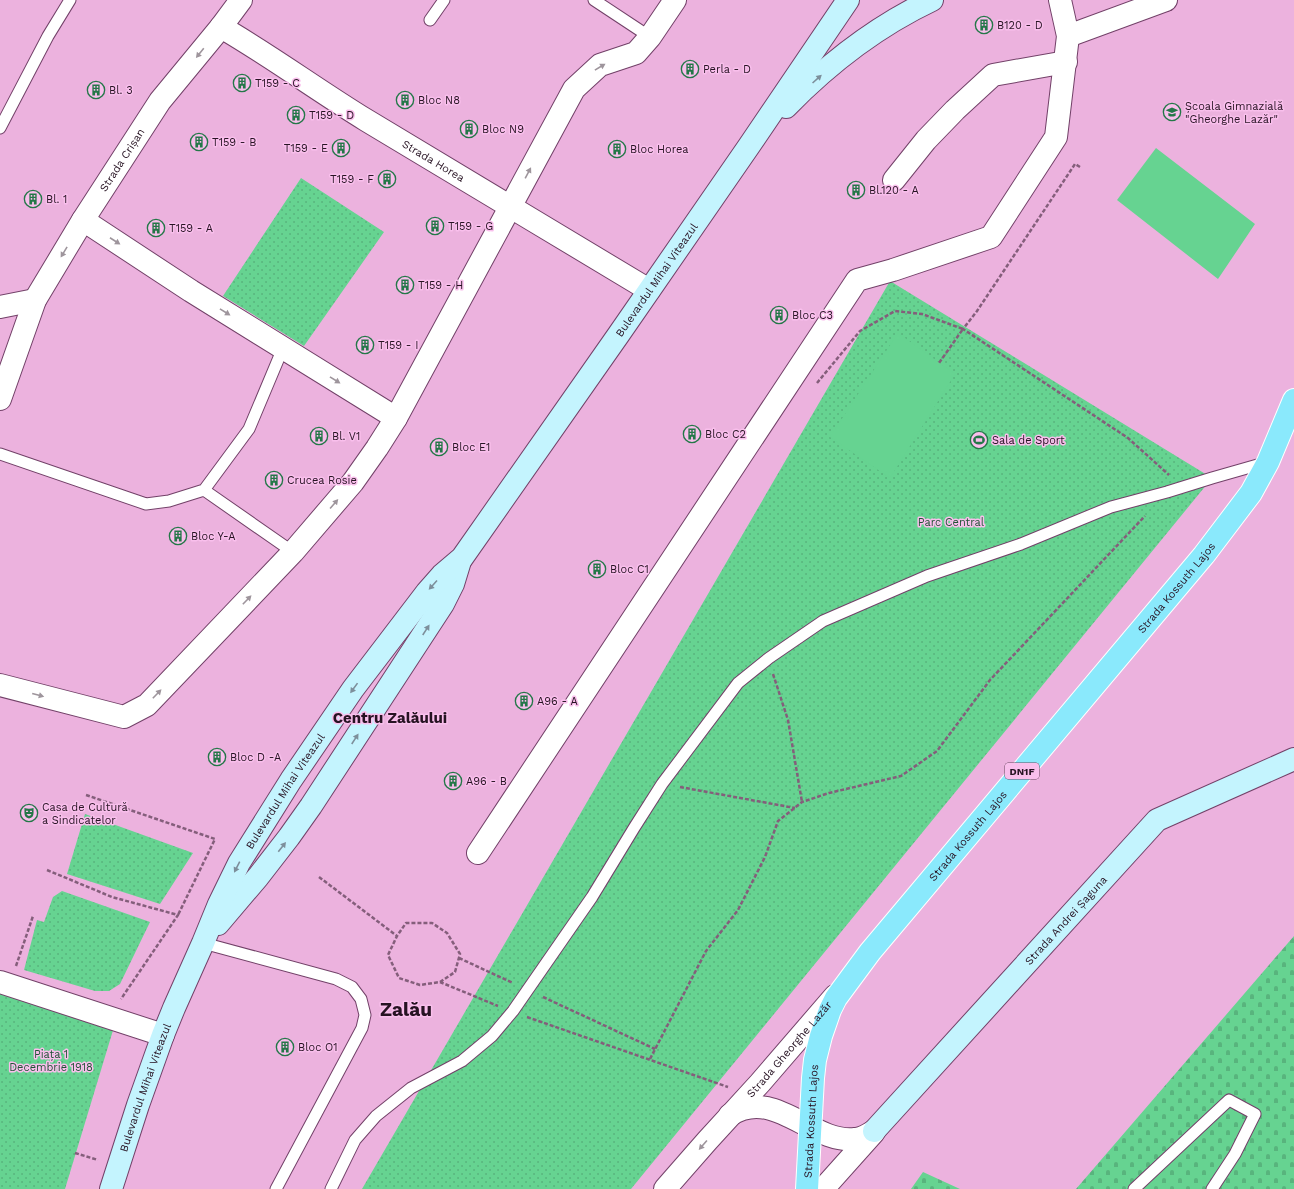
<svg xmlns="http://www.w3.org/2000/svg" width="1294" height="1189" font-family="'Work Sans',sans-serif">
<defs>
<pattern id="grass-dots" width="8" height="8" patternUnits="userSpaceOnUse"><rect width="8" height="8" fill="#66d391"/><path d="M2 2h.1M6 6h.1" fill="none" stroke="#58b47d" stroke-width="1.8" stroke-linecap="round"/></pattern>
<pattern id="cemetery-stones" width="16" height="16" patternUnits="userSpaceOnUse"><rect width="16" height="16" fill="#66d391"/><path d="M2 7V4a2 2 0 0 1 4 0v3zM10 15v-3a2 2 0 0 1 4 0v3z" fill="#58b47d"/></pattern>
</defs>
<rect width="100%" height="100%" fill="#ecb2de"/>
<path fill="url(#grass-dots)" d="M301 178 384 232 304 346 223 296Z
M890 281 1212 478 631 1189H362Z
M85 814 193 853 160 904 67 874Z
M62 891 150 922 120 984 109 991H95L24 970 37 920 44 922 53 897Z
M0 992 114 1027 65 1189H0Z"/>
<path fill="url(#cemetery-stones)" d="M1294 936V1189H1076Z
M923 1172 960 1189H911Z"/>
<path fill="#66d391" d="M1156 148 1255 224 1218 279 1117 200Z
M898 333 955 374 890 478 830 437Z"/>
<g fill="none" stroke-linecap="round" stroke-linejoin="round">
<defs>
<path id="lane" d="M594 0 650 37
M430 20 444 0
M0 128 48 36 70 0
M0 454 146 504 169 501 204 490 249 429 283 348
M204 490 293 552
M203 943 336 979 352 987 361 999 365 1015 362 1028 276 1189
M331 1189 355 1140 376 1116 411 1088 462 1061 492 1036 513 1011 592 897 634 828 662 784 738 683 769 658 823 621 927 576 1021 544 1111 507 1167 492 1212 478 1268 462
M1134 1189 1229 1100 1255 1114 1235 1154 1212 1189"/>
<g id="street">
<path id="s1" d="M221 27C271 56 317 90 366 120 460 177 555 233 649 290"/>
<path d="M1068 36 1166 0"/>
<path d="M894 180 926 140 955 110 993 75 1066 62"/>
<path d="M83 220 191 291 396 418"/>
<path d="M0 307 35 300"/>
<path id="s2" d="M0 399 35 300 83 220 160 101 221 27 241 0"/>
<path d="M0 685 124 717 147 705 293 552 353 482 377 448 396 418 574 89 600 65 636 53 650 37 675 0"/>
<path d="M478 853 857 280 893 270 991 237 1056 137 1068 36 1060 0"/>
<path d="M0 982 163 1035"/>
<path d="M730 1115C774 1086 812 1144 855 1139 862 1139 868 1135 874 1131"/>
<path id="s3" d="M665 1189 707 1141 760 1083 835 996"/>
<path d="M823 1189 874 1132"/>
</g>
<g id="secondary">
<path d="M786 107C828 64 877 26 932 0"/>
<path d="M218 924 258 877 289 837 311 806 443 604 453 584 460 561"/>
<path id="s4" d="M874 1131 1157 820 1294 759"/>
<path id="s5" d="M111 1189 138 1105 163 1035 174 1008 203 943 219 904 239 863 291 780 353 689 427 592 442 575 462 558 619 334 749 146 848 0"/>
</g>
<g id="primary">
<path id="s6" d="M807 1189 813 1078 815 1060 821 1036 830 1010 836 998 870 952 1204 555 1251 493 1268 462 1294 400"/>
</g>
</defs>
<use href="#lane" stroke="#724168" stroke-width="13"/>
<use href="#street" stroke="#724168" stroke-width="24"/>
<use href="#secondary" stroke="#724168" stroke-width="24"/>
<use href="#primary" stroke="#fff" stroke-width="24"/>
<path stroke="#845e7b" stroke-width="2.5" stroke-dasharray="4 2" stroke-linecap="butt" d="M1080 167 1075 164 977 311 963 329 1128 438 1169 475
M817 383 860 331 895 311 922 314 963 329 939 363
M773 674 788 720 802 802
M680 787 795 808
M86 795 215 839 178 915
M47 870 112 897 178 915 121 999
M319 877 397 936
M459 958 513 983
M16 966 33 916
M440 982 455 972 460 954 447 933 432 923H406L397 936 388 955 399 978 420 985 440 982 498 1006
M543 997 655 1049
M527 1017 728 1087
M650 1059 706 951 738 910 765 857 778 821 802 802 829 793 901 776 937 751 990 680 1145 516
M75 1153 98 1160"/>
<use href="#lane" stroke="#fff" stroke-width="11"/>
<use href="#street" stroke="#fff" stroke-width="22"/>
<use href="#secondary" stroke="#c4f4fe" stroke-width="22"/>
<use href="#primary" stroke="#8ae9fc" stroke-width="22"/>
</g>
<defs><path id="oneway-solid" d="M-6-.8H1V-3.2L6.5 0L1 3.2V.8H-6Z"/></defs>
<g fill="#9e959c">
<use href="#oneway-solid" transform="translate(200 53) rotate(129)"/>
<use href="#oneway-solid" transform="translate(600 67) rotate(-31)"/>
<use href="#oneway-solid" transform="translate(528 173) rotate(-62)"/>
<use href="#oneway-solid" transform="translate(115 241) rotate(33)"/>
<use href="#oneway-solid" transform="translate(64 252) rotate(121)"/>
<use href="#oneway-solid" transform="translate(225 312) rotate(32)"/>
<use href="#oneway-solid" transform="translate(335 380) rotate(32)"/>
<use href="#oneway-solid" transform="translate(334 504) rotate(-49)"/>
<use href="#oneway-solid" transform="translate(247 600) rotate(-46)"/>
<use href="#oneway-solid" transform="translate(157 694) rotate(-46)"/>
<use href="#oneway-solid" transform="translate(38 695) rotate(15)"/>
<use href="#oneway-solid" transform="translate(703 1145) rotate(131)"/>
</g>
<g fill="#7d8f9b">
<use href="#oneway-solid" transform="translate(817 79) rotate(-42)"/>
<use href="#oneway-solid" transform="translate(433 585) rotate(132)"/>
<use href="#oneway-solid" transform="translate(426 630) rotate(-57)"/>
<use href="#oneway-solid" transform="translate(354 688) rotate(126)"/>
<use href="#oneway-solid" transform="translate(355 739) rotate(-57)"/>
<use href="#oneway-solid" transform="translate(282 847) rotate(-52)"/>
<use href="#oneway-solid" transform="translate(237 867) rotate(117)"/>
</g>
<defs>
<symbol id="building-ring" viewBox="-11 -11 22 22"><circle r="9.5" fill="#f9bfec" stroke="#247748" stroke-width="1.5"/><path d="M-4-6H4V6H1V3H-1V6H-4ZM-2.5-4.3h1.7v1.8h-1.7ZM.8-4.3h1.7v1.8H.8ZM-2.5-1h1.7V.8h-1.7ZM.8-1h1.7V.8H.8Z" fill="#247748"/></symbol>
<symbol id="school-ring" viewBox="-11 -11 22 22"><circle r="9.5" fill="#f9bfec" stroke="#247748" stroke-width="1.5"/><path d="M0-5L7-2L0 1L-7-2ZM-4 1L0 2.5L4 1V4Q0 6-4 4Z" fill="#247748"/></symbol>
<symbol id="stadium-ring" viewBox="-11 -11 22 22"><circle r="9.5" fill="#f9bfec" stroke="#247748" stroke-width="1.5"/><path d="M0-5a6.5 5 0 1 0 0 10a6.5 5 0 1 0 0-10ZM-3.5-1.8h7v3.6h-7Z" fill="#247748"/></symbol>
<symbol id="theatre-ring" viewBox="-11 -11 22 22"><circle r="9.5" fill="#f9bfec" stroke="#247748" stroke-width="1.5"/><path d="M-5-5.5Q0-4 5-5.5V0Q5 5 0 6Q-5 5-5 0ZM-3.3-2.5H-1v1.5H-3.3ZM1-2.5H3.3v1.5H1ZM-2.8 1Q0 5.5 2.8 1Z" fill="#247748"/></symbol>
</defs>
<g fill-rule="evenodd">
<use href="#building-ring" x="974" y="15" width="20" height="20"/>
<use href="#building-ring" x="680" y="59" width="20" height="20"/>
<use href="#building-ring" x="232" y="73" width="20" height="20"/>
<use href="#building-ring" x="86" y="80" width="20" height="20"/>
<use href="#building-ring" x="395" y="90" width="20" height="20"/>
<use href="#school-ring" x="1162" y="102" width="20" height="20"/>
<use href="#building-ring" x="286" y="105" width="20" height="20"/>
<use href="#building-ring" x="459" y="119" width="20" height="20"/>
<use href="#building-ring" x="189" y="132" width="20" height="20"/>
<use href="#building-ring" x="331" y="138" width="20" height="20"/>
<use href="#building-ring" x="607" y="139" width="20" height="20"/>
<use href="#building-ring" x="377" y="169" width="20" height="20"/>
<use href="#building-ring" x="846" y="180" width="20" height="20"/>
<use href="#building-ring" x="23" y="189" width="20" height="20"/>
<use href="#building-ring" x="425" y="216" width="20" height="20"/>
<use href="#building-ring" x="146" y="218" width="20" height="20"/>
<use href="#building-ring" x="395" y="275" width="20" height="20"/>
<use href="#building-ring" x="769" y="305" width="20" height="20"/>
<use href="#building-ring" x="355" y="335" width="20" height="20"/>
<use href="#building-ring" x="682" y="424" width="20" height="20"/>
<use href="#building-ring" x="309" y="426" width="20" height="20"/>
<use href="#stadium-ring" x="969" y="430" width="20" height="20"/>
<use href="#building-ring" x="429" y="437" width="20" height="20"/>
<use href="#building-ring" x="264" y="470" width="20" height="20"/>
<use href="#building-ring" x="168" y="526" width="20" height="20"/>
<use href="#building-ring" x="587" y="559" width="20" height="20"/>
<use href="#building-ring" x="514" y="691" width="20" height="20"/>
<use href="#building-ring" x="207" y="747" width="20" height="20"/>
<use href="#building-ring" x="443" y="771" width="20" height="20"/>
<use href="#theatre-ring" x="19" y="803" width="20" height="20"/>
<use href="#building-ring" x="275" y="1037" width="20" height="20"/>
</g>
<g text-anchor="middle" stroke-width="3" stroke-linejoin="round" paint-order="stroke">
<rect fill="#f9bfec" stroke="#66475f" stroke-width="1" x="1005" y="763" width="34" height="16" rx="3"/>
<g font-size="10" font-weight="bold" fill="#271323">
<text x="1022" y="775">DN1F</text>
</g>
<g font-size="11" fill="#271323" stroke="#f9bfec" text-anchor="start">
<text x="997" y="29">B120 - D</text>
<text x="703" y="73">Perla - D</text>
<text x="255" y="87">T159 - C</text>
<text x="109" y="94">Bl. 3</text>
<text x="418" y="104">Bloc N8</text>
<text x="1185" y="110">Școala Gimnazială<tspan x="1185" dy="13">"Gheorghe Lazăr"</tspan></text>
<text x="309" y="119">T159 - D</text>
<text x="482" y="133">Bloc N9</text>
<text x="212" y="146">T159 - B</text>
<text x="328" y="152" text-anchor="end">T159 - E</text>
<text x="630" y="153">Bloc Horea</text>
<text x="374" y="183" text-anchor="end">T159 - F</text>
<text x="869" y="194">Bl.120 - A</text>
<text x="46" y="203">Bl. 1</text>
<text x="448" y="230">T159 - G</text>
<text x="169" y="232">T159 - A</text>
<text x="418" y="289">T159 - H</text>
<text x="792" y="319">Bloc C3</text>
<text x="378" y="349">T159 - I</text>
<text x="705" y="438">Bloc C2</text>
<text x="332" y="440">Bl. V1</text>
<text x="992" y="444">Sala de Sport</text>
<text x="452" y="451">Bloc E1</text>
<text x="287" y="484">Crucea Rosie</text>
<text x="191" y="540">Bloc Y-A</text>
<text x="610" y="573">Bloc C1</text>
<text x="537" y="705">A96 - A</text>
<text x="230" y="761">Bloc D -A</text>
<text x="466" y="785">A96 - B</text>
<text x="42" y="811">Casa de Cultură<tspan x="42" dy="13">a Sindicatelor</tspan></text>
<text x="298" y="1051">Bloc O1</text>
</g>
<g font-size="11" fill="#271323" stroke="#f9bfec">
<text dy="4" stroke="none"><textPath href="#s2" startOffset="270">Strada Crișan</textPath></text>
<text dy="4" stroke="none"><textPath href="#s1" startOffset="251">Strada Horea</textPath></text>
<text dy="4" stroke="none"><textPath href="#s5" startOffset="1069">Bulevardul Mihai Viteazul</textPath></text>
<text dy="4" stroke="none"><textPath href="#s6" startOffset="728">Strada Kossuth Lajos</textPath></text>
<text dy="4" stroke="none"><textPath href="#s5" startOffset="436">Bulevardul Mihai Viteazul</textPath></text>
<text dy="4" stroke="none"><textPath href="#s6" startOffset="404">Strada Kossuth Lajos</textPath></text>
<text dy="4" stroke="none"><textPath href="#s4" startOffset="285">Strada Andrei Șaguna</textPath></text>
<text dy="4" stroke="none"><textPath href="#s3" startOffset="187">Strada Gheorghe Lazăr</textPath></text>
<text dy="4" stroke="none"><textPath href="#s5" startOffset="107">Bulevardul Mihai Viteazul</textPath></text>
<text dy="4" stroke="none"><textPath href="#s6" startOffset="68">Strada Kossuth Lajos</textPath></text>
</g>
<g font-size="11" fill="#215436" stroke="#f9bfec">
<text x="951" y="526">Parc Central</text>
<text x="51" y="1058">Piața 1<tspan x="51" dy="13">Decembrie 1918</tspan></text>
</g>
<g font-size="15" font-weight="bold" fill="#271323" stroke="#f9bfec">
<text x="390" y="723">Centru Zalăului</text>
</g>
<g font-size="19" font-weight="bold" fill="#271323" stroke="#f9bfec">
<text x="406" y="1016">Zalău</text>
</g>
</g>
</svg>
